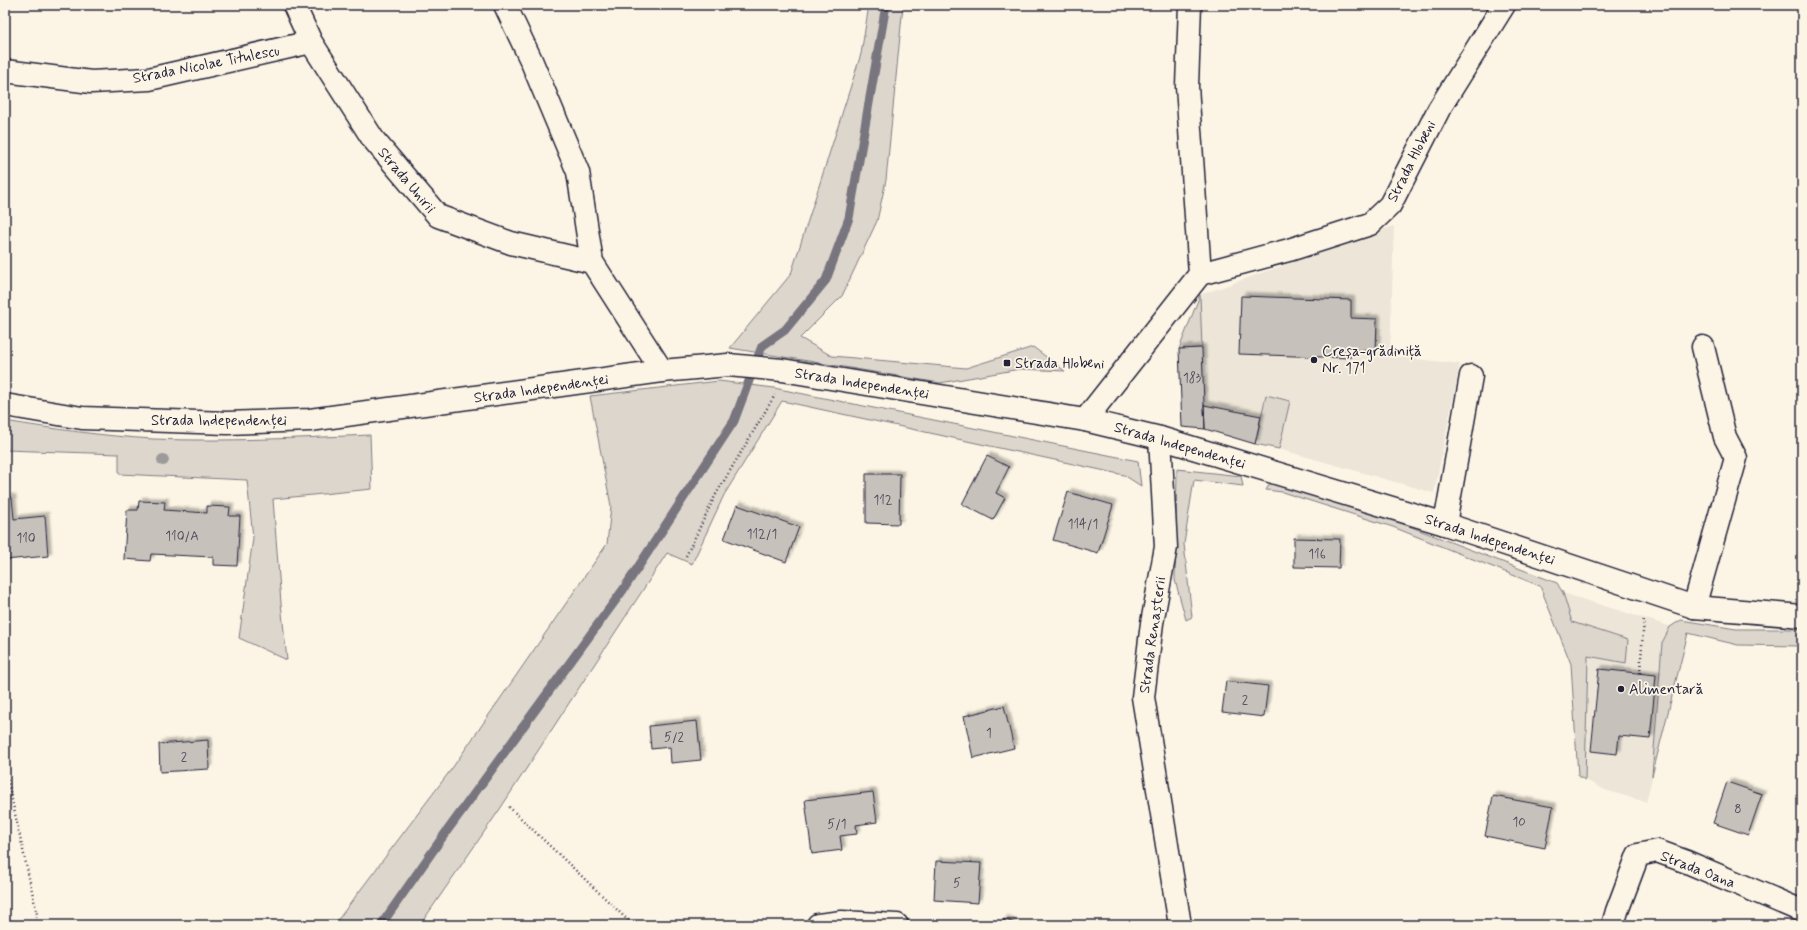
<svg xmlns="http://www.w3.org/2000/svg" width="1807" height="930" font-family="Mynerve,sans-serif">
<defs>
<filter id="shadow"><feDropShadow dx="3.5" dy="-3.5" stdDeviation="1" flood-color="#0004"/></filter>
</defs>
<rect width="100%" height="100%" fill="#fcf5e5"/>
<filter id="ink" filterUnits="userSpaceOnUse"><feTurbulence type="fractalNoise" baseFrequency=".025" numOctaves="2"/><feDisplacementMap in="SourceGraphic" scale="8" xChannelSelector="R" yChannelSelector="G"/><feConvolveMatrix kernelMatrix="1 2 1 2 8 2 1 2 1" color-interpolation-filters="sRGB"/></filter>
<g filter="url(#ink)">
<path fill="#ece5d8" d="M1394 226 1390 356 1460 364 1434 493 1279 449 1290 401 1266 395 1255 444 1205 429 1200 295Z
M1540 586 1688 632 1646 802 1605 790 1578 776 1571 664Z"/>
<path fill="#dcd6cc" stroke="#7f7c84" d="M869 5H903L886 180 877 221 842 296 800 338 832 356 966 368 1033 347 1065 371 1020 369 940 383 730 348 791 274 861 54Z
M1200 295 1202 348 1179 349Z
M719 381 774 388 1138 461 1141 486 1124 475 782 401 724 495 692 564 667 553 500 809 420 925H334L453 767 607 544 611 506 590 396Z
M1266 395 1290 401 1279 449 1255 444Z
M5 421C54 429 103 436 153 439 225 442 298 438 370 435L372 489 273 499 281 603 287 660 239 638 253 538 247 480 119 474V454L5 450Z
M1177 469 1241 476 1243 486 1194 480 1184 544 1192 617 1186 620 1175 580Z
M1272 480 1380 515 1557 583 1563 593 1572 622 1628 640 1626 663 1588 656 1585 780 1578 776 1571 664 1540 586 1393 527 1282 492 1266 490Z
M1681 620 1736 629H1802V646L1738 645 1688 633 1652 776 1662 643 1670 627Z"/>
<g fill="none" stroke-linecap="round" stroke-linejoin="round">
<path stroke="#78757e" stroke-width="9" d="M381 925 444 835 623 590 734 421 762 346 785 330 826 280 849 218 886 5"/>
</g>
<path fill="#c6c1bb" stroke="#22223b" filter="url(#shadow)" d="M1241 296 1351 300V318L1377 319 1376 351 1351 350 1350 358 1239 354Z
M1202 348 1204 405 1205 429 1182 427 1179 349Z
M1204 405 1261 416 1255 444 1205 429Z
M987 456 1009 467 996 493 1005 498 993 520 962 504Z
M866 474H900L899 524 866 523Z
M1068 492 1113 505 1098 553 1053 540Z
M5 498H12L14 519 45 516 48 556 5 560Z
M139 501 165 502 164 510 207 513V506L230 507 229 516H240L237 566 213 565V557L151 554 150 561 124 559 127 510H138Z
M737 505 799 527 786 562 724 539Z
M1294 538 1340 539 1339 568 1294 567Z
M1599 669 1656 675 1650 739 1619 736 1617 754 1591 751Z
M1226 681 1268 686 1264 717 1222 712Z
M1004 706 1014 748 973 758 964 716Z
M697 721 701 760 671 763 670 747 651 749 649 726Z
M208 740 209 769 160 772 159 744Z
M1727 782 1762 794 1748 835 1713 823Z
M873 792 877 822 856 825 857 834 840 836 842 850 812 854 805 800Z
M1493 796 1553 807 1545 848 1485 836Z
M936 861 981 863 978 903 934 900Z
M1004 919 1014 923 1013 925H1002Z"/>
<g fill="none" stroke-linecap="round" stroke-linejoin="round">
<defs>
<path id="minor" d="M294 5 311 42 373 139 438 216 511 243 592 262 662 371
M505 5 531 60 578 172 592 262
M5 71 91 82 149 79 311 42
M1200 274 1289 250 1370 224 1390 205 1439 109 1504 5
M1085 420 1200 274 1187 86 1190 5
M1160 438 1166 547 1152 623 1143 697 1180 925
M1445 524 1471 376
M1694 607 1736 458 1725 437 1703 347
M818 925 842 922 897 925
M1613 925 1617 911 1638 855 1657 851 1687 862 1802 911"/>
<path id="major" d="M5 405 82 418 227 423 310 420 662 371 728 365 782 370 1085 420 1160 438 1445 524 1694 607 1802 616"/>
</defs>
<use href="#minor" stroke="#22223b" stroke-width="25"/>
<use href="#major" stroke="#22223b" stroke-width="25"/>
<path stroke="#22223b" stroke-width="2.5" stroke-dasharray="1 3" stroke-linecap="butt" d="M686 556 715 496 775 395
M1640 673 1644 618
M5 768 37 914 36 925
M509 807 633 925"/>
<use href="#minor" stroke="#fcf5e5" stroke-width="22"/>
<use href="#major" stroke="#fcf5e5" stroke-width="22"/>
</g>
<circle fill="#9d9a9b" cx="163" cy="460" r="6"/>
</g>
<g fill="#22223b" stroke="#fcf5e5" stroke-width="1.5">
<circle cx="1314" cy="360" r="4"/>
<rect x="1003" y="359" width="8" height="8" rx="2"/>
<circle cx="1621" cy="689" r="4"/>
</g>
<g text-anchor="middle" stroke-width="3.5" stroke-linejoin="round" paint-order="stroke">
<g font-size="13" fill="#4b4a5b">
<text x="1192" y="382">183</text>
<text x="883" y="504">112</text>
<text x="1083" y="528">114/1</text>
<text x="762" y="538">112/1</text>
<text x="182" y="540">110/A</text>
<text x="26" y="542">110</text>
<text x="1317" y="558">116</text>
<text x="1245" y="704">2</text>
<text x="989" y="737">1</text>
<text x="674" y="741">5/2</text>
<text x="184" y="761">2</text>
<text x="1738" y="813">8</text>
<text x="1519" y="826">10</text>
<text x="837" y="828">5/1</text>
<text x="957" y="887">5</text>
</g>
<g font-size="15" fill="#22223b" stroke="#fcf5e5">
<text transform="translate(206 64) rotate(-11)" y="5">Strada Nicolae Titulescu</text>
<text transform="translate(1411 161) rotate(-63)" y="5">Strada Hlobeni</text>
<text transform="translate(407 180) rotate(50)" y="5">Strada Unirii</text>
<text transform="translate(862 383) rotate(9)" y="5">Strada Independenței</text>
<text transform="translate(541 388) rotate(-8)" y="5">Strada Independenței</text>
<text x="219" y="425">Strada Independenței</text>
<text transform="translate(1180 445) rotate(16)" y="5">Strada Independenței</text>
<text transform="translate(1490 539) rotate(18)" y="5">Strada Independenței</text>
<text transform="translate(1152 635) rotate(-82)" y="5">Strada Renașterii</text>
<text transform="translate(1698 869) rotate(21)" y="5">Strada Oana</text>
</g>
<g font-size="15" fill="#22223b" stroke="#fcf5e5" text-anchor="start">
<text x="1322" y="356">Creșa-grădiniță<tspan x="1322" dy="17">Nr. 171</tspan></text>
<text x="1015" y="368">Strada Hlobeni</text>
<text x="1629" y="694">Alimentară</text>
</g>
</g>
<rect width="1807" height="930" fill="none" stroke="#fcf5e5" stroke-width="20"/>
<rect x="10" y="10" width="1787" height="910" fill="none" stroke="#22223b" stroke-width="1.5" filter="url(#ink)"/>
</svg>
